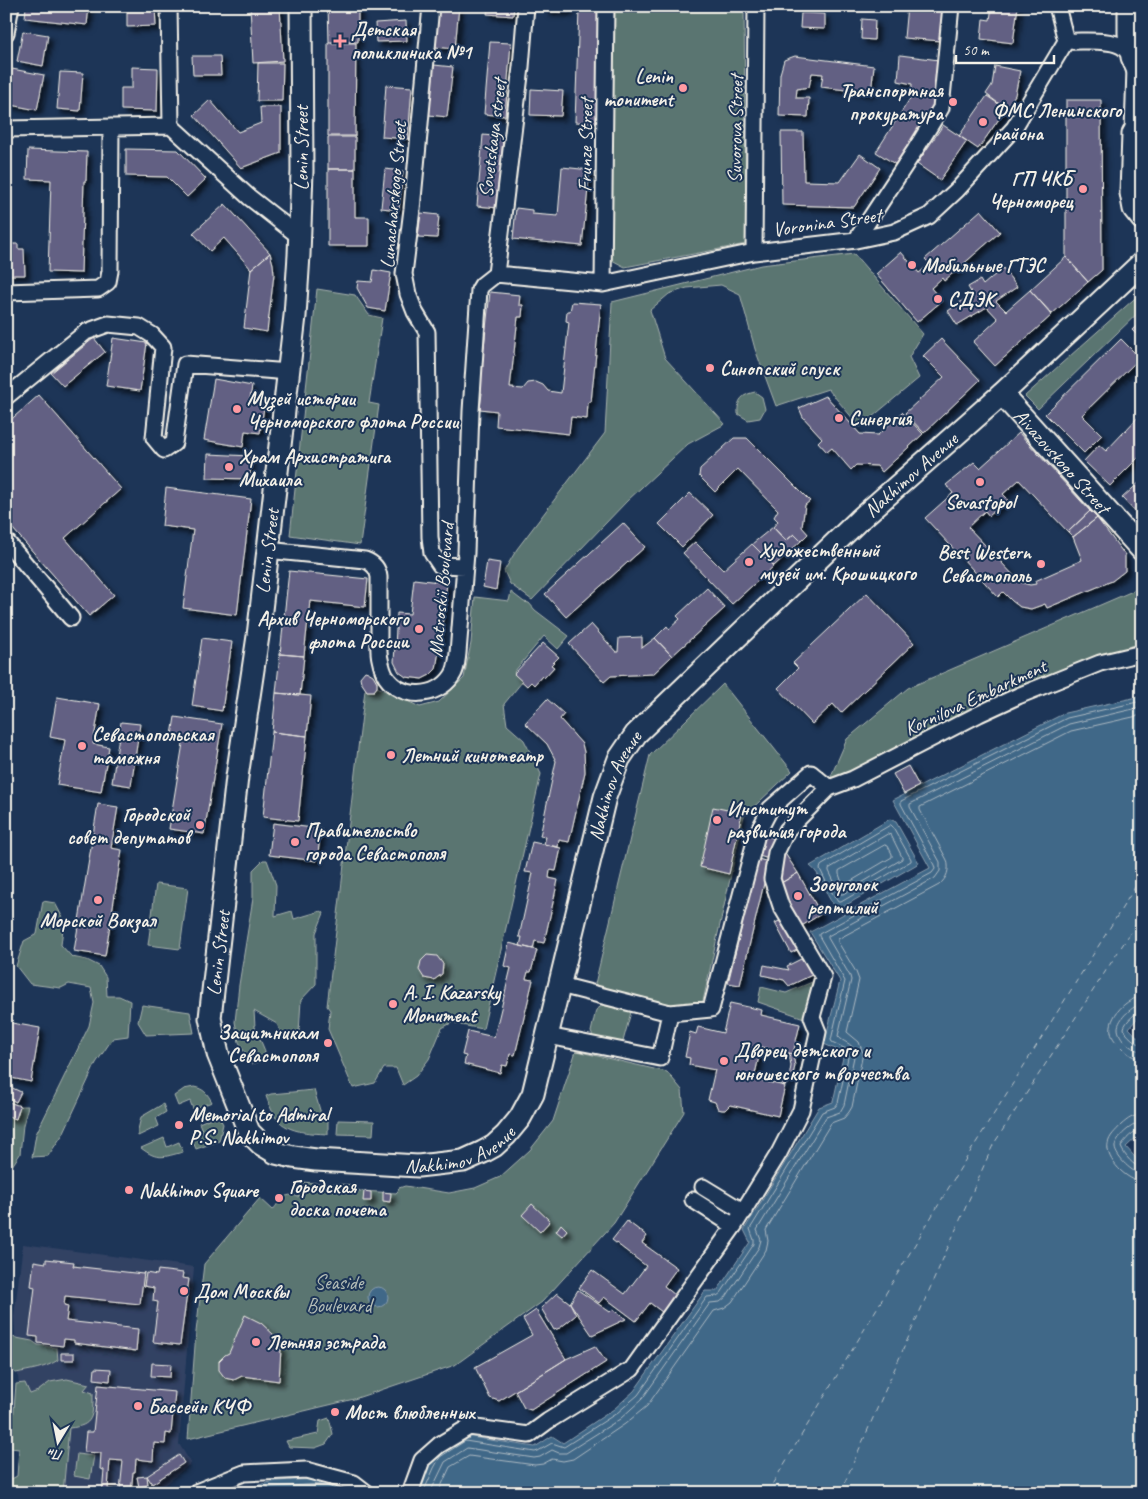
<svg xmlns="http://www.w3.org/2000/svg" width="1148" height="1499" font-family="Caveat,sans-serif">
<defs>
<filter id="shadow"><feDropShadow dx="4.5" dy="4.5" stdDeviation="2.5" flood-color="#0009"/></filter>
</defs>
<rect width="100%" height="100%" fill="#1d3557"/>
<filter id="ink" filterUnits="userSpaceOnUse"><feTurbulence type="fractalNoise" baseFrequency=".02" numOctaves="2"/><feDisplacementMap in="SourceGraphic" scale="10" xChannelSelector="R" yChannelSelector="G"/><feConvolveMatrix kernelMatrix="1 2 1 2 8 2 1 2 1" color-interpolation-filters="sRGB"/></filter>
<g filter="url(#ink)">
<path fill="#324264" d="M23 1244 194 1267 179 1444 191 1463 156 1493H63L69 1428H80L20 1404 14 1317Z"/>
<path fill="#5a7471" stroke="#a7b2ac" d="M609 6H744L746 244 625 267 610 259Z
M854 254 923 334 909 357 919 378 860 427 828 389 776 406 755 349 740 294 721 285 687 288 669 294 650 310 665 358 725 424 688 444 627 501 532 600 510 584 504 571 517 549 605 433 612 302 761 265Z
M317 289 355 295 369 315 382 318 369 403 379 405 360 545 290 535Z
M1142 292V309L1038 409 1025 396Z
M755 392 762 397 765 409 760 418 748 420 738 414C737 399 742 395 755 392Z
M1142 587V656L1014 705 842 791 831 776 847 739 908 688Z
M511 592 524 602 529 603 535 610 569 636 558 649 544 636 514 672 522 682 504 704 507 725 524 740 541 774 483 1029 461 1025 453 1022 442 1028 429 1059 416 1076 403 1085 396 1068H384L375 1083 353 1088 328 1029 330 1010 327 1006 365 690 377 687 420 707 439 702 464 678 471 643 475 597 509 601Z
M723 684 792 771 744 816 703 1001 678 1009 594 988 650 755Z
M263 860H267L276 885 275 916 292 911 294 919 321 911 324 913 316 933V984L301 1000 299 1033 291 1039H284L277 1024 254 1011 255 1027 265 1051 264 1060 251 1064 239 1042 235 1022 239 985 253 898V870Z
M156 884 188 888 180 949 148 945Z
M43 901 55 903 64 920 61 945 72 957 87 960 99 966 106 977 107 996H119L130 1001 128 1036 113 1038 96 1063 63 1134 48 1156 32 1157 36 1134 89 1026 94 1003 91 988 69 984 61 988 30 984 16 966 24 941 37 934Z
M812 982 804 1018 758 1002 761 987 786 993Z
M142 1005 190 1012 194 1033 146 1035 138 1022Z
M603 1005 631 1012 622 1045 594 1039 591 1032 596 1010Z
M576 1051 667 1072 682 1090 684 1112 614 1223 542 1302 455 1365 354 1399 188 1439 196 1332 204 1264 260 1198 273 1210C280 1201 285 1191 298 1197L302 1190 298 1188 299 1182 356 1185V1189L360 1191 396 1193 398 1191 399 1188 405 1186 449 1193 475 1188 500 1177 530 1150 553 1121Z
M194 1087C204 1089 207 1093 212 1102L193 1109 190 1101 178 1106 174 1096 184 1089Z
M314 1090 322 1117 328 1120V1134C309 1133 285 1133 274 1115 271 1109 268 1102 266 1096L271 1094Z
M163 1104 166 1112 156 1118 159 1126 138 1136V1130L141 1117Z
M20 1106H28L23 1125 20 1154 10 1169 6 1168V1121L8 1116 16 1119Z
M218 1115 223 1124 219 1141 196 1149 191 1137 203 1132 199 1123Z
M338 1120 374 1121 373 1135 337 1134Z
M164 1138 167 1147 179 1142 183 1152C163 1157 158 1161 141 1148Z
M6 1336 32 1341 38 1345 57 1348 58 1360C46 1368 30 1370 16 1373 2 1366 6 1349 6 1336Z
M67 1379 89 1384 84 1390 93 1393C93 1416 94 1426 69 1428L63 1493H6V1482L17 1476 19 1449 11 1448 16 1384 25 1383 30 1394 38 1391 50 1382Z
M329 1418 333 1434 326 1444 315 1448 289 1447 286 1441 318 1434 320 1421Z
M77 1454 94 1456 90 1479 74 1476Z"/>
<path fill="#416788" stroke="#899eae" d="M1142 696V1013L1129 1028 1142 1042V1132L1126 1147 1142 1165V1493H417L429 1465 436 1453 465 1436 535 1447 552 1436 563 1443 614 1409 634 1391 705 1291H717L750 1242 744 1230 819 1107 833 1102 844 1053 824 1044 840 981 810 932 930 868 893 800 1065 713Z
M890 819 896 822 919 863 834 912 831 907 834 905C824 894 822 874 810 866Z
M368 1297a10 10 0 1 1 20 0a10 10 0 1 1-20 0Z
M324 1479 360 1493H242C265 1477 298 1481 324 1479Z"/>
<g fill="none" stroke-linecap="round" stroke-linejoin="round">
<path stroke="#acbac2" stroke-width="1" d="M891 825 893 827 911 859V861L841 902H838L828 886 820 869 821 866Z
M888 834 891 835 902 857V859L843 894H840L829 871V869Z
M885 845 888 846 892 854V857L846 884 842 883 839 874V871Z
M1142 997C1127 997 1108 1017 1111 1032 1112 1039 1117 1043 1122 1048 1128 1054 1133 1058 1142 1059
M1142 1004C1133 1005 1118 1019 1118 1028 1118 1038 1132 1051 1142 1051
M1142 1010C1137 1011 1125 1022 1124 1028 1124 1034 1137 1044 1142 1045
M1142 1115C1133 1115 1128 1119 1121 1125 1116 1131 1109 1136 1108 1144 1105 1159 1127 1181 1142 1182
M1142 1122C1133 1123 1114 1138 1115 1148 1116 1157 1133 1174 1142 1174
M1142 1129C1134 1130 1124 1140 1121 1147 1124 1155 1134 1167 1142 1168
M251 1493 271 1487 323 1484 345 1493
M423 1493 434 1468 440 1457 465 1441 535 1452 538 1451 552 1443 564 1447 617 1413 638 1395 707 1297 717 1296 721 1293 754 1244V1240L750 1229 822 1112 835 1107 838 1103 849 1053 846 1049 832 1042 831 1040 845 981 819 936V934L932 873 935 869 934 865 901 804V801L1067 718 1142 701
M430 1493 445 1462 467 1448 534 1458 540 1457 552 1450 559 1453H566L620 1419 642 1399 710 1303 720 1302 726 1297 759 1247 761 1240 757 1230 826 1117 840 1112 844 1105 855 1052C852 1042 843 1043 838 1036L851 980 850 976 828 938V936L935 878 940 871V862L910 807V804L1069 724 1142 707
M438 1493 450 1467 469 1456 535 1465 543 1464 552 1459 563 1461 573 1459 625 1424 647 1406 714 1311 724 1308 732 1302 766 1250 768 1241 766 1230 831 1123 844 1118 849 1112 852 1107 863 1053 859 1042 847 1032 859 980 856 972 838 942V939L939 885C947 878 950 870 947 860L920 810V807L1071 731 1142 715"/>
<path stroke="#b5c1c6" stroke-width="1" stroke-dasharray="6 5" stroke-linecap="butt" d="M767 1493 964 1162 1142 876
M840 1493 993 1145 1142 915"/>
</g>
<path fill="#626183" stroke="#f4f1e8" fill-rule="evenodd" filter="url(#shadow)" d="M26 6H53L76 9 77 6H89L87 25 25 18Z
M127 6H155L156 26 127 27Z
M250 6H280L283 61 253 63Z
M328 6H358V42H329Z
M439 6H459L455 49 435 47Z
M488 6H514L513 16 487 14Z
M546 6H569V12L545 11Z
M907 6H944L941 41 904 38Z
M992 6H1018L1013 43 981 39 983 19 990 20Z
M579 10 603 11 598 123 575 122Z
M801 13 825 14V29L800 28Z
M862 19 875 20 874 40 861 39Z
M406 21 407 41 376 42 375 23Z
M23 31 48 35 43 66 17 61Z
M490 42 511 43 505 116 484 114Z
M328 43H356L355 136H328Z
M900 55 939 60 936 105 898 166 876 152 911 97 912 84 898 81Z
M192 56H220L221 75H193Z
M795 56 874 66 871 93 821 87 823 74 812 73 809 87 797 89 796 98H809L808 117 779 116 780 74 784 60Z
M258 63H283L282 101H257Z
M434 65 453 67 447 117 429 115Z
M995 66 1020 71 1015 95 1006 109 986 94 992 85Z
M132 67 158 68 157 111 121 110V88H132Z
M12 69 44 75 37 110 6 104Z
M60 72 83 73 80 111 57 109Z
M386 85 412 87 408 139 382 137Z
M531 89 563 91 561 116 530 115Z
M987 96 1006 109 978 149 959 136Z
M210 100 238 132 261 123 260 107H281V153L241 168 194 115Z
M1066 100H1101L1102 270 1088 282 1066 257Z
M943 125 967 141 940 180 917 164Z
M781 132H803L804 181 840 182 860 154 880 168 854 207 782 205Z
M483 135 503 137 498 208 477 206Z
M328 137H355V169H328Z
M126 149 178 150 206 179 187 197 167 177 126 176Z
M28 150 87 152 86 181H84L81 273 48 272 51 180 27 179Z
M562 167 590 170 582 246 513 239 516 208 532 210V214L558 216Z
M328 169H355V217H369V246H328Z
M385 169 403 171 399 210 381 208Z
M225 204 270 253 251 269 224 238 210 251 193 233Z
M981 210 1000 232 944 281 942 278 931 288 942 301 917 322 876 274 901 252 919 273 930 264 925 259Z
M421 213 439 215 437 238 418 237Z
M8 244H18V249H24L25 275H6V249H8Z
M270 253 273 264 274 274 267 332 244 328 251 269Z
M1066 257 1088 282 1052 314 1030 290Z
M1003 268 1017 287 996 301 1006 311 1030 290 1052 315 995 366 973 342 998 319 987 307 957 325 948 311 972 294 968 287 980 280 983 285Z
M374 270 391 273 385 311 368 308 357 288 358 281 372 282Z
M490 292 520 295 519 305H523L522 317H518L510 388 523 389 528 383 536 382 543 385 548 391 561 393 569 322 566 321 567 311H570L572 302 601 304 591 402H588L587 419 571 417 569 434 496 426 497 411 480 409 482 393H479Z
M1142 321V340L1132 330Z
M94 338 105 352 63 386 51 373Z
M113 338 147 343 140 391 106 386Z
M941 339 980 380 924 433 905 413 944 377 923 356Z
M1121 339 1140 358 1082 415 1102 435 1084 453 1045 414Z
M214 379 252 386 250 399 265 401 260 433 245 431 243 447 204 440Z
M39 395 121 489 65 538 114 595 89 616 6 521V424Z
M826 396 860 434 878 435 902 412 923 434 882 472 877 466 856 465 851 470 832 448 827 452 818 442 822 438 803 417 799 408Z
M1142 413V454L1110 486 1084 461 1099 445 1106 451Z
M1019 433 1090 511 1068 532 1019 480 1003 494 1008 499 989 516 985 511 968 527 1017 579 1023 583 1030 585 1036 584 1035 581 1082 560 1073 537 1097 518 1125 555V571L1112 581 1047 608 1045 604 1031 609 1020 607 1012 601 1003 592 998 597 925 518 953 493 946 485 974 462 980 468Z
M734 438H747L810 501 805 505 802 527 808 534 801 541 794 534 786 541 773 527 778 521 774 517 778 510 738 469 715 492 699 476 700 469Z
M208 454 251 456 250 479 207 478Z
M1142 480V519L1122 498Z
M166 488 251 499 237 615 183 608 193 530 162 526Z
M690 493 713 515 682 547 659 524Z
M1090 511 1097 518 1073 537 1068 532Z
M623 523 645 547 566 617 545 594Z
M773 527 786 541 794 534 801 541 774 566 752 544Z
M695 542 723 570 752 544 774 566 732 604 683 553Z
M487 561 500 563 496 590 483 587Z
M289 571 368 579 365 607 310 601 304 656 280 654Z
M414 579 447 583 440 644 436 669 430 675 422 679 406 677 399 672 394 662 397 613 410 614Z
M707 588 725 608 672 656 655 638 667 626 669 629 680 619 677 616Z
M867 593 914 643 841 713 833 704 812 724 778 688 798 668 793 663Z
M591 624 616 652H618L619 638 642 637V648L655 638 672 656 653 674 611 676 604 682 569 644Z
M202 638 232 642 222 711 192 706Z
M543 643 559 657 551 665 554 667 544 678 542 676 534 685 531 682 527 686 514 674Z
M280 654 304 656 300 695 276 693Z
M365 671 368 672 373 675 377 682V687L374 691H367L361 682 360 677Z
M276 693 311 696 307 736 272 732Z
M57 697 100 704 93 744 109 747 101 792 57 785 65 740 50 737Z
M547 699 564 714 560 719 582 744 584 752 585 772 569 842 559 840 558 847 544 844 546 837 540 836 556 761 547 744 525 723Z
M175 717 222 724 204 834 169 829 184 737 172 735Z
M121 722 140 724 131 786 112 783Z
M272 732 307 736 298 821 263 817Z
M908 766 919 786 904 794 893 774Z
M98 804 118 807 111 848 122 850 105 956 74 951Z
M713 807 742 813 729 874 700 867Z
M273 823 321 829 317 861 269 855Z
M764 835 774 838 769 859 759 856Z
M532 842 561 848 556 871 550 870 549 878 558 880 544 943 535 941 533 949 520 946 522 937H519L533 873 525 872Z
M784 852 798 873 776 886Z
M758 859 769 862 740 985 728 983Z
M798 873 821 914 800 927 776 886Z
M786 918 799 949 791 953 775 923Z
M509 943 537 950 531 972H528L526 979 533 980 515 1055 510 1054 507 1066 502 1065 500 1073 464 1064 466 1056 462 1055 468 1031 494 1037 511 968 504 966Z
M427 955 437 956 443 964 442 974 434 980 424 978 419 970 421 961Z
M807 956 816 973 789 986 784 980 762 975 764 965 789 970 787 966Z
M730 1003 762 1010 761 1015 800 1024 793 1054 761 1047 754 1079 785 1086 778 1116 730 1105 725 1110H722L718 1109 715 1102 708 1100 715 1070 689 1065 690 1058 685 1057 690 1032 696 1034 698 1027 723 1033Z
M6 1022 40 1028 31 1082 6 1077Z
M789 1053 793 1054 795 1066 792 1079 785 1086 781 1085 789 1078 791 1066Z
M6 1085 21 1092 16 1102 6 1097Z
M6 1101 20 1106 16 1119 8 1116 6 1121Z
M364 1191 371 1192V1201H363Z
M383 1192 391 1193 390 1202 383 1201Z
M532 1204 550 1221 540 1232 522 1215Z
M627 1221 647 1236 642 1243 677 1268 664 1286 675 1295 662 1312 650 1303 636 1321 604 1297 599 1303 579 1288 592 1270 625 1294 646 1266 612 1240Z
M561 1224 567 1230 562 1236 556 1231Z
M46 1259 74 1262 73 1266 143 1274 144 1272 140 1304 65 1296 64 1305 68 1306 66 1321 138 1329 136 1351 74 1343V1340L64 1339 63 1346 38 1343V1337L29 1336 35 1287 31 1286 34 1261 46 1263Z
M158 1270 183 1273 182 1278 189 1279 180 1345 153 1342 158 1302 153 1301 154 1288 144 1286 146 1273 157 1275Z
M578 1290 610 1312 613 1309 626 1319 592 1335 570 1303Z
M557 1293 570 1303 576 1315 560 1328 554 1330 541 1308Z
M536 1310 566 1359 499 1401 490 1398 475 1367 532 1335 523 1319Z
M245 1315 261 1323 274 1335 281 1349 279 1381 242 1376 234 1380 229 1379 225 1378 219 1370V1361L225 1355 229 1353Z
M595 1346 606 1362 531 1410 524 1408 515 1391 566 1359Z
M61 1353H74V1360H61Z
M152 1363 171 1364 170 1377 151 1376Z
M95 1368 111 1369 110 1381 94 1379Z
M98 1385 175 1392 171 1434 166 1433 165 1444 154 1443 153 1461 136 1459 135 1472H133L131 1493H102L104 1470 100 1469 101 1453 84 1452 86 1432H93ZM110 1460 123 1461 120 1490 108 1489Z
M179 1455 184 1463 152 1484 147 1476Z
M147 1476 148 1485 139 1487 137 1477Z"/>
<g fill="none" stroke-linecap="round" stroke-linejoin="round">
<defs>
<path id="street" d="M169 6 171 126
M431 6 412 209 404 274 408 294 415 312 427 332 430 537 432 553 440 565 465 566
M1057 6 1066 41
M6 33 11 6
M1066 41C1082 42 1112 38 1124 48 1127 51 1129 54 1132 57
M6 129 171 126 249 197 300 237
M1133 132 1135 68
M856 240 915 150 941 108 951 6
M754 252 756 6
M496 274 603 284 754 252 856 240 894 232 929 216 957 190 1014 128 1066 41
M496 274 521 67 526 6
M603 284 606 6
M6 292 98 289 108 282 110 271 111 127
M6 397 86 332 108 324 139 327 152 335 163 347 154 438 164 450 174 443 185 364 289 372
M6 541 71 618
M267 550 365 560C373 563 378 568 379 577 379 596 379 616 379 635 379 643 378 651 380 659 381 664 383 672 386 677 402 700 437 698 452 676 457 669 457 661 458 653L466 553 471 411 479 290 482 285 496 274
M670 1013 711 1009 757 834 770 809 811 773 829 788
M548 1036 660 1058 670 1013 560 985
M703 1187 744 1212
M693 1200 734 1226
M196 1492 244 1473 306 1470 354 1483 367 1493
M410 1493 422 1460 439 1445 469 1427 529 1435 548 1421 632 1369 734 1226 779 1153 801 1110 818 1032 812 1017 823 977 781 906 772 879 776 853 787 830 829 788 853 779 979 714 1018 696 1100 663 1142 653"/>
<g id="secondary">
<path id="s1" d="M301 6 302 171 299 255 295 316 258 636 237 777 210 1018 218 1054 249 1132 261 1144 276 1153 293 1157 316 1160 418 1166 463 1161 483 1152 494 1146 506 1135 520 1118 533 1094 605 797 619 759 636 734 859 520 1002 394 1142 263"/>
<path d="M1129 6V33L1132 57 1142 80"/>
<path d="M1142 119 1133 134 1131 193 1134 209 1142 219"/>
<path id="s2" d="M1002 394 1142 550"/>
</g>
</defs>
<use href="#street" stroke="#f4f1e8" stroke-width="19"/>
<use href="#secondary" stroke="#f4f1e8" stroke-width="25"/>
<use href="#street" stroke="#1d3557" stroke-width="15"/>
<use href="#secondary" stroke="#1d3557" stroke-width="21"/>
</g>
</g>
<g fill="#ff9aa2" stroke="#1d3557" stroke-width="2">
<path d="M337.5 33.5h5v5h5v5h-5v5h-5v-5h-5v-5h5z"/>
<circle cx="683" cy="88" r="5"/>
<circle cx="953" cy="102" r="5"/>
<circle cx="983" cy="122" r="5"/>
<circle cx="1083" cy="189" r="5"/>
<circle cx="912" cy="265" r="5"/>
<circle cx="938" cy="299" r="5"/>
<circle cx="710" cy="368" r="5"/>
<circle cx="237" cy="409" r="5"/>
<circle cx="839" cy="418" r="5"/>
<circle cx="229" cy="467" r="5"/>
<circle cx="980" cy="482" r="5"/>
<circle cx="749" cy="562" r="5"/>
<circle cx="1041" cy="564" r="5"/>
<circle cx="419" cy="629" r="5"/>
<circle cx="82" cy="746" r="5"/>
<circle cx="391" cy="755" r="5"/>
<circle cx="717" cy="820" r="5"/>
<circle cx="200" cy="825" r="5"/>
<circle cx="295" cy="842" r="5"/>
<circle cx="798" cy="896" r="5"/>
<circle cx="98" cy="900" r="5"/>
<circle cx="393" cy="1004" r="5"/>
<circle cx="328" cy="1043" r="5"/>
<circle cx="724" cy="1061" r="5"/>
<circle cx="179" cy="1125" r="5"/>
<circle cx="129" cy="1190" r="5"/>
<circle cx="279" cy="1198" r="5"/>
<circle cx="184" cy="1291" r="5"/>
<circle cx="256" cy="1342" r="5"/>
<circle cx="138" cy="1406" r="5"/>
<circle cx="335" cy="1412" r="5"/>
</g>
<g text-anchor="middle" stroke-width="4" stroke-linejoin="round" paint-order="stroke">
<g font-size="20" font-weight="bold" fill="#f4f1e8" stroke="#1d3557" text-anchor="start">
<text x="351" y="36">Детская<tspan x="351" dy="23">поликлиника №1</tspan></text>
<text x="673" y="83" text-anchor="end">Lenin<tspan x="673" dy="23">monument</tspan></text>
<text x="943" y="97" text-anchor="end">Транспортная<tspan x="943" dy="23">прокуратура</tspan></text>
<text x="993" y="117">ФМС Ленинского<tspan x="993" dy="23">района</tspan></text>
<text x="1073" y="185" text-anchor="end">ГП ЧКБ<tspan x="1073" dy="23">Черноморец</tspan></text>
<text x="922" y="272">Мобильные ГТЭС</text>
<text x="948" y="306">СДЭК</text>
<text x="720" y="375">Синопский спуск</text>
<text x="247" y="405">Музей истории<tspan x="247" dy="23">Черноморского флота России</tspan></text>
<text x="849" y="425">Синергия</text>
<text x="239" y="463">Храм Архистратига<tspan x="239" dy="23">Михаила</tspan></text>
<text x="980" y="509" text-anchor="middle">Sevastopol</text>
<text x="759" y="557">Художественный<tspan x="759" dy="23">музей им. Крошицкого</tspan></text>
<text x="1031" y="559" text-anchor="end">Best Western<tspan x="1031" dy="23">Севастополь</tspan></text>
<text x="409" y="625" text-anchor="end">Архив Черноморского<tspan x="409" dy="23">флота России</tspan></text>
<text x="92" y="741">Севастопольская<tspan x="92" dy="23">таможня</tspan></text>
<text x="401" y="762">Летний кинотеатр</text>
<text x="727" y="815">Институт<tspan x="727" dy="23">развития города</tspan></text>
<text x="190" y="821" text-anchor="end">Городской<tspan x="190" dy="23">совет депутатов</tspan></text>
<text x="305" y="837">Правительство<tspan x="305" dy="23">города Севастополя</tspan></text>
<text x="808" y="891">Зооуголок<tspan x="808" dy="23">рептилий</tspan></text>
<text x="98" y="927" text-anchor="middle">Морской Вокзал</text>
<text x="403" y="999">A. I. Kazarsky<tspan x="403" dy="23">Monument</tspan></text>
<text x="318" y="1039" text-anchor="end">Защитникам<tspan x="318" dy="23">Севастополя</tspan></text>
<text x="734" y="1057">Дворец детского и<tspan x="734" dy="23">юношеского творчества</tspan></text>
<text x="189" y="1121">Memorial to Admiral<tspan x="189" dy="23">P.S. Nakhimov</tspan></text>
<text x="289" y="1193">Городская<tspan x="289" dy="23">доска почета</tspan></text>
<text x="139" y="1197">Nakhimov Square</text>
<text x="194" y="1298">Дом Москвы</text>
<text x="266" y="1349">Летняя эстрада</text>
<text x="148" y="1413">Бассейн КЧФ</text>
<text x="345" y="1419">Мост влюбленных</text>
</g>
<g font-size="20" fill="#f4f1e8" stroke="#1d3557">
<text transform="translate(735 129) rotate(-89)" y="7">Suvorova Street</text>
<text transform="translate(492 138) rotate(-83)" y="7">Sovetskaya street</text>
<text transform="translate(585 145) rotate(-89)" y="7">Frunze Street</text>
<text transform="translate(301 148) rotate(-90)" y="7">Lenin Street</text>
<text transform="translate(393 195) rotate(-85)" y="7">Lunacharskogo Street</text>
<text transform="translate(827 222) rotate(-8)" y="7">Voronina Street</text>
<text dy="7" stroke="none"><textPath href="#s2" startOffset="90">Aivazovskogo Street</textPath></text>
<text dy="7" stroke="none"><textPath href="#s1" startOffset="2215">Nakhimov Avenue</textPath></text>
<text transform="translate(267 551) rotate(-83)" y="7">Lenin Street</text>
<text transform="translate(441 590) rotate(-85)" y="7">Matroskii Boulevard</text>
<text transform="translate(975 697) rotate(-25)" y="7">Kornilova Embarkment</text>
<text dy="7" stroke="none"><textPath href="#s1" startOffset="1780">Nakhimov Avenue</textPath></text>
<text transform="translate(218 953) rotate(-83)" y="7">Lenin Street</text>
<text dy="7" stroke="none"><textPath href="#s1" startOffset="1361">Nakhimov Avenue</textPath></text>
</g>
<g font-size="20" fill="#b6bfb8" stroke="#1d3557">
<text x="339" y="1289">Seaside<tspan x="339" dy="23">Boulevard</tspan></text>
</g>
</g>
<rect width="1148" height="1499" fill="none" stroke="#1d3557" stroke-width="25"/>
<rect x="12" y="12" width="1123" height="1474" fill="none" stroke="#f4f1e8" stroke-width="2" filter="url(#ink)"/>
<g transform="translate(58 1442) rotate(190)" stroke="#1d3557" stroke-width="4" paint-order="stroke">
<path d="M0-4L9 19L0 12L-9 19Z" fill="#f4f1e8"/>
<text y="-8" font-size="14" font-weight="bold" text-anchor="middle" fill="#f4f1e8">Пн</text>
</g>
<path d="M956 55v8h98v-8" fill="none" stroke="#f4f1e8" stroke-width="2.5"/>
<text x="963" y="55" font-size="15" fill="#f4f1e8" stroke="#1d3557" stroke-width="4" paint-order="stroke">50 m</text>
</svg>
